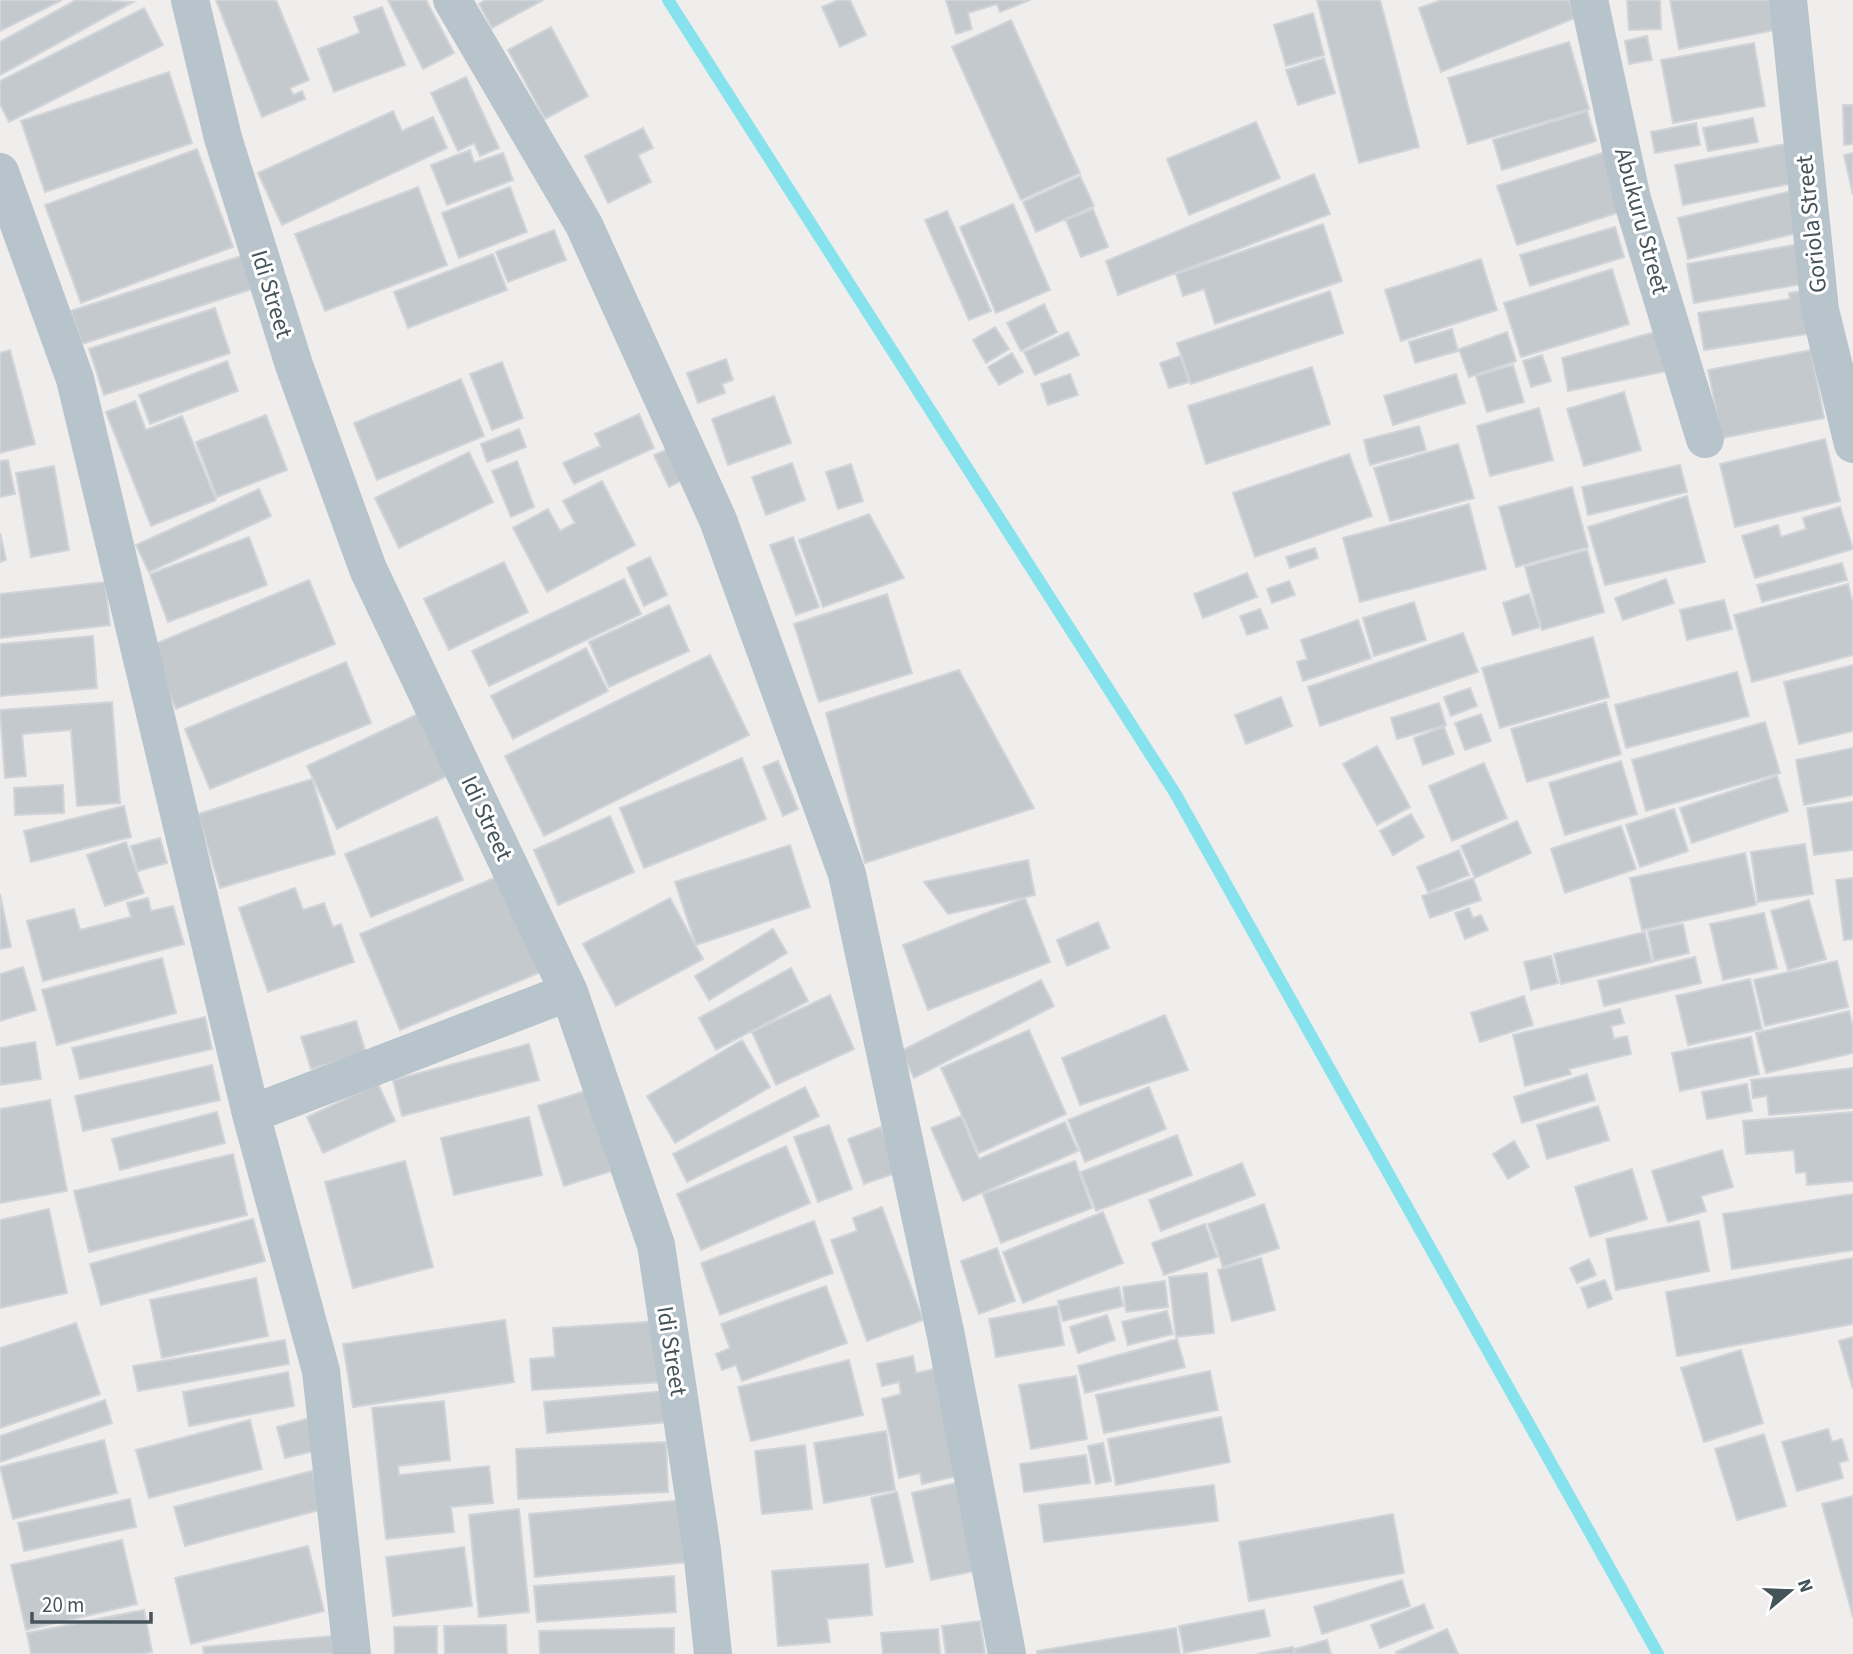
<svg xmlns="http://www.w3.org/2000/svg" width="1853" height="1654" font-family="'Source Sans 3',sans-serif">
<rect width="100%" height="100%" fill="#f0eded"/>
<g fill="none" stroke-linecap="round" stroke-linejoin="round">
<path stroke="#86e2ed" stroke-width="12" d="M668 0 1175 793 1658 1654"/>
</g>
<path fill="#c4c9cd" stroke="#d1d4d9" stroke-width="2" d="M0 0H62L0 31Z
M76 0 133 2 0 75V42Z
M216 0H276L309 80 290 88 293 95 302 91 305 99 262 117Z
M388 0H426L454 53 423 69Z
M485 0H543L492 28 479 4Z
M838 0H850L866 35 840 47 822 7Z
M946 0H1030L1000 12 997 4 968 13 972 29 956 34Z
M1317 0H1380L1419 147 1359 163Z
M1442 0H1569L1575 18 1441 72 1419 8Z
M1627 0H1660L1661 29 1629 30Z
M1670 0H1780L1785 28 1679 49Z
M382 7 405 65 334 92 318 49 360 33 354 17Z
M144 8 163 45 9 122 0 104V81Z
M1313 13 1324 55 1286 66 1274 25Z
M1011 20 1080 173 1021 200 952 47Z
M551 27 588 96 545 119 508 50Z
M1647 36 1652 60 1629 64 1625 41Z
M1569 42 1589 109 1468 144 1448 78Z
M1754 43 1765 106 1673 123 1661 60Z
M1324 58 1335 93 1298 105 1286 70Z
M169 72 192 143 45 192 21 121Z
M466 77 499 148 480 156 474 143 458 151 431 93Z
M1843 105H1853V144L1844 145Z
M393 111 402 131 433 117 447 148 282 225 258 173Z
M1587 111 1596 141 1502 170 1493 140Z
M1753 118 1758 142 1708 151 1703 128Z
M1256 122 1280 178 1189 215 1167 159Z
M1696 123 1700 145 1655 153 1651 132Z
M643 128 653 148 638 155 651 182 608 203 585 156Z
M1791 143 1799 182 1683 205 1675 165Z
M197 149 233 247 81 303 45 205Z
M470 150 474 163 503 153 513 180 447 205 431 165Z
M1612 150 1632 208 1517 245 1497 186Z
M1853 153V195L1844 155Z
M1314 174 1330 214 1118 295 1106 261Z
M1080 176 1094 206 1036 232 1023 202Z
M418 187 447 265 325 311 295 234Z
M510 187 527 232 459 258 442 213Z
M1800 189 1810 230 1688 259 1678 218Z
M1013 204 1050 290 996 313 960 227Z
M1093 209 1108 247 1081 257 1066 220Z
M947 211 991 311 969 320 925 220Z
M1323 224 1342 281 1215 324 1204 289 1183 296 1176 274Z
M1615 227 1624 257 1530 286 1520 255Z
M554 230 566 260 508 282 496 252Z
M1805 243 1813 282 1694 303 1687 264Z
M493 254 507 290 408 328 394 292Z
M241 256 252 289 82 344 71 311Z
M1481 259 1497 310 1401 341 1385 290Z
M1612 269 1629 324 1521 357 1504 303Z
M1813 289 1820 332 1704 350 1698 313 1790 299 1789 293Z
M1330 291 1343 333 1191 384 1177 343Z
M1044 304 1057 332 1021 351 1007 323Z
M215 308 230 353 104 395 89 349Z
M995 327 1009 349 986 363 973 340Z
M1452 329 1458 351 1415 363 1409 342Z
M1662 330 1672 370 1568 391 1562 358Z
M1068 332 1079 355 1035 375 1024 352Z
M1507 332 1516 361 1469 377 1459 349Z
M10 350 35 444 0 453V353Z
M1811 350 1824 418 1722 438 1708 370Z
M1012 353 1023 372 999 385 988 367Z
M1542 355 1551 381 1531 387 1523 361Z
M1180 356 1189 382 1169 388 1160 363Z
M726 359 733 380 722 384 725 393 698 403 687 373Z
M227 361 238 391 150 424 139 395Z
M502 362 523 418 492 430 470 374Z
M1513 365 1524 402 1487 412 1476 376Z
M1312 367 1330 424 1206 464 1188 406Z
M1070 374 1078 395 1048 405 1041 384Z
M1456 374 1465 403 1393 425 1384 396Z
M461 379 484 436 377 480 354 423Z
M1624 392 1641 450 1584 466 1567 409Z
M774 396 791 443 728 465 712 419Z
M135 401 146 430 182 416 216 500 151 526 106 412Z
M1539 408 1553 460 1490 476 1477 426Z
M639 414 654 448 574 484 563 463 601 446 595 434Z
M266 415 287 470 217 497 196 442Z
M1419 426 1426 450 1370 465 1364 440Z
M519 429 526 447 487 462 481 444Z
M1825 439 1840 501 1735 527 1720 464Z
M1458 444 1474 498 1390 521 1374 468Z
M673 447 687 478 669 487 654 455Z
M469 452 493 502 399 548 375 498Z
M1349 454 1372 516 1255 557 1233 493Z
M8 460 15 494 0 497V461Z
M517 461 534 507 511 517 492 471Z
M792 463 805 500 766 515 752 477Z
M851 464 863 501 838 509 826 472Z
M1680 465 1687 492 1588 515 1582 487Z
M54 466 69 550 31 557 16 473Z
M602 481 635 545 547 592 513 528 548 509 560 531 575 523 563 501Z
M1572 487 1588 547 1516 567 1499 507Z
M259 489 271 516 149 572 136 545Z
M1687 496 1705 562 1605 585 1588 527Z
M1469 504 1486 569 1360 602 1343 538Z
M1840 507 1853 549 1755 578 1742 536 1778 525 1781 537 1806 529 1803 518Z
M869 514 904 578 823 607 799 540Z
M0 533 6 560 0 562Z
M249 537 267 585 168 622 150 574Z
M793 537 819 607 796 615 770 545Z
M1315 548 1318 558 1290 568 1286 557Z
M1587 550 1604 612 1542 630 1525 567Z
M650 557 667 595 644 606 627 568Z
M504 562 528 612 449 650 424 599Z
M1842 563 1847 580 1762 602 1757 585Z
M1247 573 1257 597 1203 618 1194 594Z
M624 579 641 614 489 686 472 651Z
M1666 579 1674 603 1623 620 1615 598Z
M309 580 335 644 176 709 150 646Z
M1289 581 1295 595 1272 603 1267 589Z
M105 582 110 625 0 638V594Z
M1848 584 1853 604V655L1752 682 1734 615Z
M887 594 912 673 819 702 794 624Z
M1529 594 1540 627 1513 635 1503 603Z
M1724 600 1732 629 1687 640 1680 610Z
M1414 602 1426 640 1374 656 1363 618Z
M669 605 689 651 609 687 589 642Z
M1260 609 1268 628 1247 635 1240 616Z
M1358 620 1371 658 1303 681 1297 662 1307 659 1301 640Z
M1463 633 1478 672 1320 726 1308 687Z
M93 636 97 688 0 696V644Z
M1593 637 1609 697 1500 728 1482 668Z
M586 648 608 691 513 739 491 696Z
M710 655 749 735 544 836 505 756Z
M346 662 371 723 210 789 185 729Z
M1853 665V731L1799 744 1784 682Z
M959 670 1034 808 865 863 826 713Z
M1737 672 1749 716 1626 748 1615 705Z
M1470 688 1477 706 1451 716 1444 697Z
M1281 697 1292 726 1246 744 1235 715Z
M112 702 120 803 77 806 71 730 22 734 26 776 5 778 0 710Z
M1606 702 1621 754 1527 782 1511 729Z
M1439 703 1446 725 1397 739 1391 718Z
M418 714 447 776 337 829 307 766Z
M1481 714 1491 741 1465 750 1455 723Z
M1765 722 1780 773 1646 811 1632 760Z
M1444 727 1454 754 1423 765 1414 738Z
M1377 746 1410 807 1377 825 1343 764Z
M1853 748V795L1804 805 1796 760Z
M742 758 766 819 644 868 620 808Z
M778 761 798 809 783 816 763 767Z
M1621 761 1637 814 1565 835 1549 783Z
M1484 763 1507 818 1452 841 1429 786Z
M1777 776 1788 811 1692 843 1680 808Z
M312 779 335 854 220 888 198 814Z
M63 785 64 813 15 815 14 788Z
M1853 802V850L1814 855 1807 808Z
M124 806 131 837 31 862 24 831Z
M1674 809 1688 851 1640 867 1626 825Z
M1411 814 1424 837 1393 855 1380 831Z
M610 816 634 872 558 905 534 850Z
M437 817 463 880 371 917 345 854Z
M1517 821 1531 853 1475 878 1461 846Z
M1621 826 1636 869 1565 893 1551 849Z
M160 838 167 863 138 871 131 846Z
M126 842 144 893 105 906 87 855Z
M1805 844 1813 894 1758 902 1751 852Z
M790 845 810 907 696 945 675 882Z
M1459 850 1469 875 1428 892 1417 867Z
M1745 853 1756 905 1642 930 1630 878Z
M1028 860 1035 895 948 914 924 882Z
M506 873 546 970 400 1030 360 934Z
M1473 878 1481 900 1430 918 1422 896Z
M1853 878V939L1844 940 1836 880Z
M295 888 303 910 324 903 333 927 341 924 354 962 268 992 239 908Z
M0 894 11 947 0 949Z
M148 898 151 911 173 906 184 944 43 981 27 921 74 909 80 930 131 917 127 903Z
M670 898 703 959 616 1006 583 944Z
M1025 898 1050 962 928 1010 903 945Z
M1809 900 1826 959 1788 970 1771 911Z
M1469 908 1473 918 1481 915 1488 930 1465 939 1455 913Z
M1764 913 1777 968 1723 980 1710 924Z
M1098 922 1109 948 1067 966 1057 940Z
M1683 924 1689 953 1654 961 1648 931Z
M773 929 787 953 709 1000 695 976Z
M1645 932 1652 962 1561 984 1554 954Z
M1551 956 1558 983 1531 990 1524 962Z
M1695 957 1701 983 1604 1006 1598 981Z
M162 958 176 1013 57 1045 42 990Z
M1837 961 1848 1007 1765 1026 1754 980Z
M23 967 36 1010 0 1021V974Z
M791 968 808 1001 716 1050 699 1018Z
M1750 979 1762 1029 1688 1045 1676 996Z
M1041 980 1054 1006 914 1078 901 1051Z
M830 995 854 1049 776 1085 752 1032Z
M1524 996 1533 1025 1480 1042 1471 1013Z
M1620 1009 1624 1023 1611 1026 1614 1039 1627 1036 1631 1054 1569 1069 1571 1074 1525 1086 1513 1035Z
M1849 1011 1853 1027V1053L1766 1073 1756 1033Z
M1165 1015 1188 1070 1080 1105 1062 1058Z
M205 1017 212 1049 80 1079 72 1048Z
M356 1021 366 1053 311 1069 301 1037Z
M1029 1030 1066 1114 979 1153 941 1068Z
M1751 1037 1759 1074 1680 1091 1672 1053Z
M742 1040 770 1087 675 1143 647 1096Z
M35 1042 41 1079 0 1085V1048Z
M529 1044 539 1080 402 1116 393 1080Z
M212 1065 220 1100 83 1131 75 1096Z
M1853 1068V1108L1769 1115 1767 1096 1753 1098 1751 1080Z
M1587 1074 1595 1100 1522 1123 1514 1097Z
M378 1084 395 1121 323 1153 307 1117Z
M1747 1084 1752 1111 1707 1119 1702 1092Z
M805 1087 819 1116 687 1182 673 1154Z
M1149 1087 1166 1129 1085 1162 1068 1120Z
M585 1091 611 1171 564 1186 538 1106Z
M50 1100 67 1191 0 1203V1109Z
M1598 1106 1609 1140 1547 1159 1537 1125Z
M217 1112 225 1143 120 1170 112 1139Z
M1853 1112V1181L1807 1185 1806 1172 1796 1173 1794 1150 1746 1154 1743 1121Z
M961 1116 979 1159 1065 1122 1078 1151 963 1201 931 1128Z
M529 1117 542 1175 454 1195 441 1138Z
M829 1125 852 1189 818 1202 794 1137Z
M881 1127 888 1146 902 1171 864 1184 848 1139Z
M1177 1135 1192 1175 1096 1211 1081 1172Z
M1514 1141 1529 1167 1508 1179 1493 1154Z
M786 1146 810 1203 701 1250 677 1194Z
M1722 1150 1733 1187 1701 1196 1706 1211 1668 1222 1652 1171Z
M233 1154 247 1215 89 1252 74 1191Z
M405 1161 433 1267 353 1288 325 1182Z
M1075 1161 1092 1208 1001 1243 983 1194Z
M1242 1163 1255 1195 1161 1231 1149 1200Z
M1632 1169 1647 1219 1590 1237 1575 1187Z
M1853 1194V1250L1732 1269 1723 1214Z
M1264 1204 1279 1248 1223 1267 1208 1224Z
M882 1207 923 1320 867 1341 831 1240 857 1231 853 1218Z
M49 1209 67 1293 0 1308V1220Z
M1103 1212 1123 1263 1023 1303 1003 1252Z
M253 1219 265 1261 101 1305 90 1264Z
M814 1221 833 1273 720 1315 701 1263Z
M1699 1221 1709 1271 1616 1290 1606 1239Z
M1205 1224 1217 1257 1164 1275 1152 1243Z
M997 1248 1015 1301 979 1314 961 1261Z
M1261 1258 1275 1310 1232 1321 1218 1270Z
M1853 1258V1324L1677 1356 1666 1292Z
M1589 1259 1596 1275 1577 1283 1570 1268Z
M1207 1273 1214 1333 1176 1337 1169 1277Z
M256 1278 268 1336 162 1358 150 1300Z
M1605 1280 1612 1299 1588 1308 1581 1288Z
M1165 1281 1168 1307 1126 1312 1123 1287Z
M826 1286 847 1343 742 1381 736 1365 722 1370 716 1354 730 1348 721 1324Z
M1119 1287 1123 1306 1063 1321 1058 1301Z
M1057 1306 1064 1345 996 1357 989 1319Z
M1167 1311 1173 1334 1128 1345 1122 1322Z
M1107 1315 1115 1340 1078 1353 1070 1327Z
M505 1320 514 1382 353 1407 343 1344Z
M660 1321 664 1382 532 1390 530 1359 555 1357 553 1328Z
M76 1323 100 1394 0 1428V1348Z
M1853 1337V1389L1839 1341Z
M1177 1339 1185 1367 1085 1393 1078 1366Z
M285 1340 289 1364 138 1391 133 1366Z
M1741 1350 1763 1423 1704 1442 1681 1368Z
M913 1356 916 1373 938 1368 961 1475 922 1484 920 1473 899 1478 882 1399 901 1394 899 1382 882 1386 877 1364Z
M849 1360 863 1415 751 1441 738 1387Z
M1210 1371 1218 1410 1104 1433 1096 1395Z
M288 1372 294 1406 189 1426 183 1392Z
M1076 1376 1087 1439 1031 1449 1019 1385Z
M665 1391 668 1422 547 1433 544 1402Z
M105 1400 112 1423 0 1462V1436Z
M444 1401 450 1460 398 1466 399 1475 489 1466 493 1503 451 1507 454 1532 386 1539 372 1408Z
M1221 1417 1230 1462 1116 1485 1108 1439Z
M310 1418 318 1450 285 1458 277 1427Z
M250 1420 262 1469 149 1498 136 1450Z
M1828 1429 1832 1442 1842 1439 1848 1460 1839 1463 1843 1478 1797 1491 1782 1442Z
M886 1431 895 1490 824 1503 814 1443Z
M1764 1434 1786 1506 1737 1520 1715 1449Z
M104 1440 117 1493 13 1519 0 1467Z
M666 1442 668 1492 518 1499 516 1449Z
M1103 1443 1111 1481 1096 1484 1088 1446Z
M805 1445 812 1509 762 1514 755 1451Z
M1086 1455 1090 1483 1024 1492 1020 1464Z
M312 1471 323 1509 185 1546 174 1507Z
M956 1483 975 1571 931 1580 912 1493Z
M1214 1485 1218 1521 1044 1542 1039 1505Z
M897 1492 913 1562 886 1567 871 1498Z
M1853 1496V1617L1822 1504Z
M130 1499 136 1527 24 1551 18 1523Z
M683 1500 689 1562 535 1577 529 1514Z
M519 1509 529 1612 479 1617 469 1515Z
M1393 1514 1404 1573 1249 1601 1239 1542Z
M122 1540 137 1604 26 1630 11 1565Z
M308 1546 324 1611 191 1644 175 1578Z
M464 1547 472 1606 393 1616 386 1557Z
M868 1564 872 1615 827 1619 830 1642 778 1646 772 1571Z
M674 1576 676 1612 537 1622 534 1586Z
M1402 1580 1410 1606 1322 1634 1314 1607Z
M1424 1604 1433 1628 1380 1648 1371 1625Z
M144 1610 152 1652 140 1654H31L27 1633Z
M1264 1610 1270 1636 1184 1653 1179 1626Z
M980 1621 985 1654H946L942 1626Z
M506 1625 507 1654H445L444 1626Z
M437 1626V1654H395L394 1627Z
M674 1628V1654H540L539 1631Z
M1176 1628 1180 1654H1037V1651Z
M938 1629 940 1654H883L881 1633Z
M1447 1629 1458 1654H1397L1396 1652Z
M332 1636 333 1654H204L203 1647Z
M1327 1640 1331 1654H1296L1295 1649Z
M1293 1647 1294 1654H1257Z"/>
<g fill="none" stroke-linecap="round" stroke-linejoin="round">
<path stroke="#b8c4cb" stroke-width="38" d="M190 0 223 138 294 365 368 569 569 992 656 1245 702 1550 713 1654
M452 0 584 225 718 520 847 874 946 1336 1007 1654
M1589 0 1632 199 1705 439
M1788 0 1820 310 1853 444
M0 172 75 379 251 1114 321 1371 352 1654
M251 1114 569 992"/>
</g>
<g text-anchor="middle" stroke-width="6" stroke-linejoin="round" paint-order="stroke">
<g font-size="24" fill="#45535b" stroke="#fff">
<text transform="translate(1642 221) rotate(75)" y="8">Abukuru Street</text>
<text transform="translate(1811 224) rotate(-96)" y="8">Goriola Street</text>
<text transform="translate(272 294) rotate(73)" y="8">Idi Street</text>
<text transform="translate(487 818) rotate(65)" y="8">Idi Street</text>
<text transform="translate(672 1351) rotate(81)" y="8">Idi Street</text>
</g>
</g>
<g transform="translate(1790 1591) rotate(71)" stroke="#ffffff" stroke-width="5" paint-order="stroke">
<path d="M0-5L12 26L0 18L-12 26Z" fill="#45535b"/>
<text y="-10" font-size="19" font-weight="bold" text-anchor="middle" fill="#45535b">N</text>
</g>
<path d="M32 1612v10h119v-10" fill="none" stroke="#45535b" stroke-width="3.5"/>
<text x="42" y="1612" font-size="21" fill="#45535b" stroke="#ffffff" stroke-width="5" paint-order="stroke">20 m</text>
</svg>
